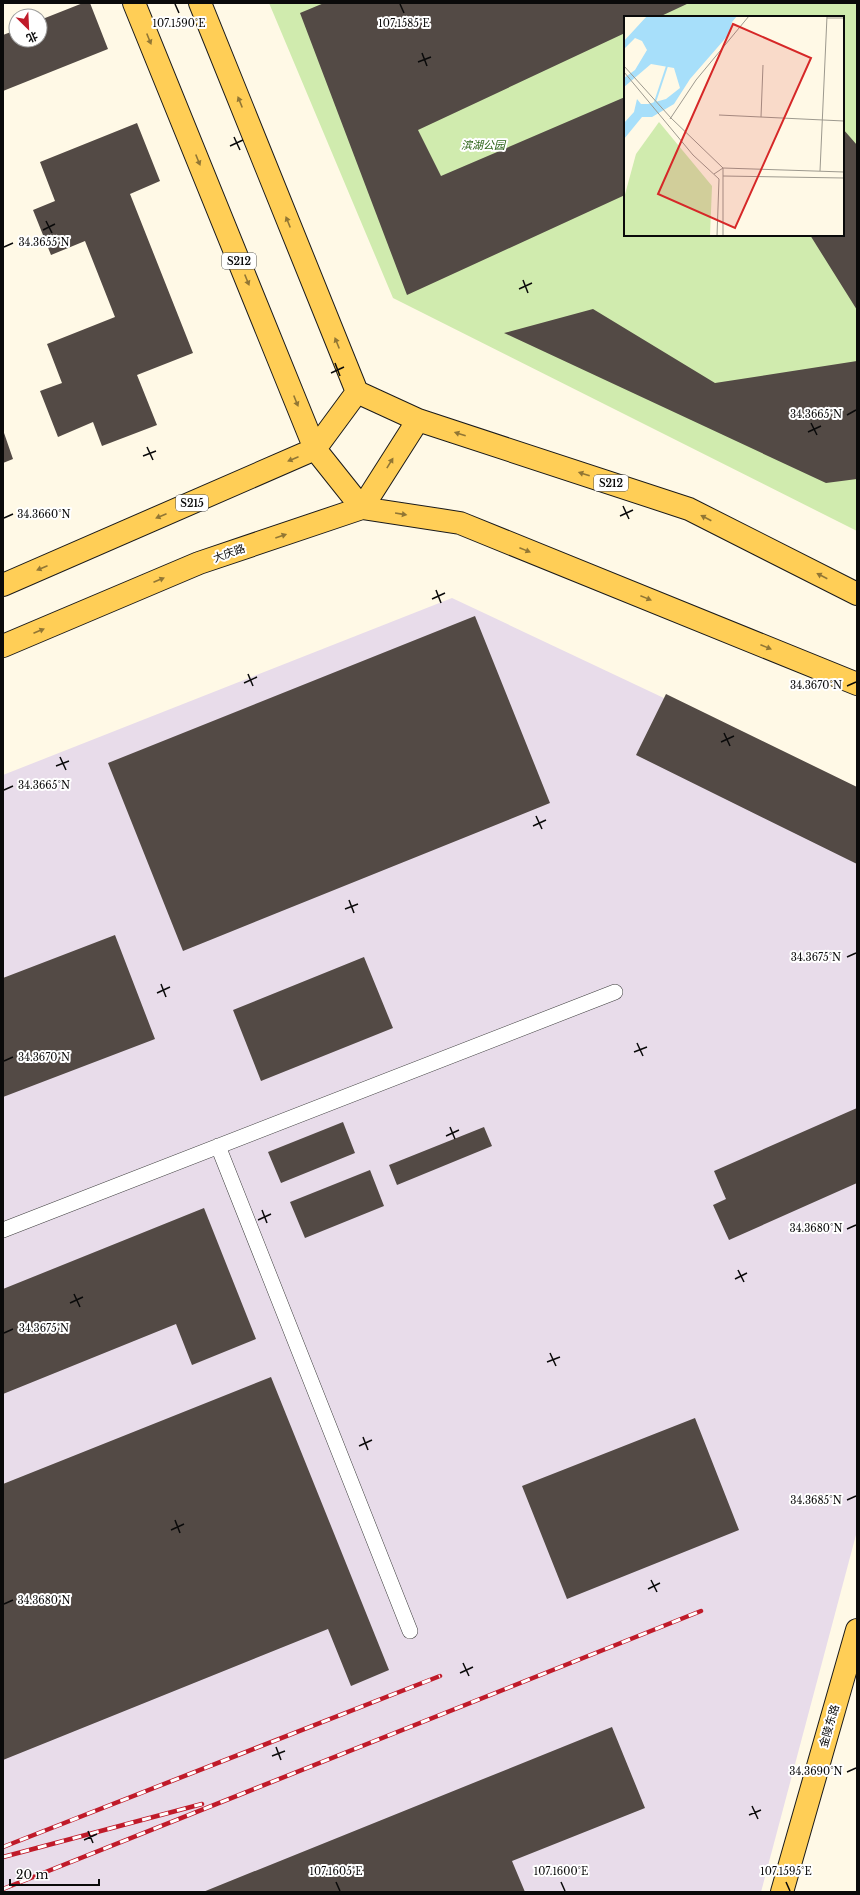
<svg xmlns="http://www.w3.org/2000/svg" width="860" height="1895" font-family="'Libre Baskerville','Noto Sans SC',serif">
<rect width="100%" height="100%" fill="#fff9e6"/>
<path fill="#e8dcea" d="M452 598 857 789V1531L761 1892H3V775Z"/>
<path fill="#d0ebae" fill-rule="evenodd" d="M269 3H857V531L393 298ZM625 17H843V235H625Z"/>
<path fill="#534a45" d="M83 3H90L108 49 3 91V35L16 30V40H40V20Z
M324 3H689L659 17H625V33L418 130 441 176 625 97V195L407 295 300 13Z
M137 123 160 181 130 194 193 353 137 375 157 425 102 446 93 422 58 437 40 391 62 383 47 344 115 317 85 241 51 255 33 210 55 201 40 162Z
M843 129 857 145V310L810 235H843Z
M593 309 715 383 857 361V479L826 483 504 333Z
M3 430 13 459 3 463Z
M475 616 550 803 183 951 108 763Z
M666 694 857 787V864L636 755Z
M115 935 155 1039 3 1097V978Z
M364 957 393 1028 261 1081 233 1010Z
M857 1108V1183L729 1240 713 1205 726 1199 714 1171Z
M343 1122 355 1153 281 1183 268 1152Z
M484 1127 492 1146 397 1185 389 1165Z
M370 1170 384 1206 305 1238 290 1202Z
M204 1208 256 1339 192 1365 176 1324 3 1394V1289Z
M271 1377 389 1670 351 1686 328 1629 3 1760V1484Z
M695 1418 739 1530 567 1599 522 1486Z
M612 1727 645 1808 512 1861 525 1892H203Z"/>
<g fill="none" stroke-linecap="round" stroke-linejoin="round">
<defs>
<path id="lane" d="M218 1146 410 1631
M3 1230 615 992"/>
<path id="primary" d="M134 3 315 449 362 508 460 523 857 684
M200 3 357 392 418 420 689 509 857 594
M3 585 315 449 357 392
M3 646 199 563 362 508 418 420
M782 1892 857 1630"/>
</defs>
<use href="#lane" stroke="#3d3d3d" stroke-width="16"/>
<use href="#primary" stroke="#1b1b1b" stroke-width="24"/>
<use href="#lane" stroke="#fff" stroke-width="15"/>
<use href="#primary" stroke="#ffce56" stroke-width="22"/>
<defs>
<path id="rail" d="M3 1847 440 1676
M3 1857 202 1804
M3 1889 701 1611"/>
</defs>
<use href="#rail" stroke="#c01b2a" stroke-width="4.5"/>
<use href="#rail" stroke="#fff" stroke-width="3" stroke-dasharray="9" stroke-linecap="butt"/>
</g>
<defs><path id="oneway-solid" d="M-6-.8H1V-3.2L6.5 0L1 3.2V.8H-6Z"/></defs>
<g fill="#917634">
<use href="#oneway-solid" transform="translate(149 39) rotate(68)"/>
<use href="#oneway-solid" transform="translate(240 102) rotate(-112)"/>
<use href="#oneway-solid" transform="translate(198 160) rotate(68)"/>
<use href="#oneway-solid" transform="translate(288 222) rotate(-112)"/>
<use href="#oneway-solid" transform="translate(247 280) rotate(68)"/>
<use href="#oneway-solid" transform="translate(337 343) rotate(-112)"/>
<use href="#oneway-solid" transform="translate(296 401) rotate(68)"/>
<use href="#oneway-solid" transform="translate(460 434) rotate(-162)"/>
<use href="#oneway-solid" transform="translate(293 459) rotate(157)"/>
<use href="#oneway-solid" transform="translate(390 463) rotate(-58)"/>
<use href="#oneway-solid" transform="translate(584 474) rotate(-162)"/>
<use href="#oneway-solid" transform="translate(401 514) rotate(9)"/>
<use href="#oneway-solid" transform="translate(161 516) rotate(157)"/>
<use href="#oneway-solid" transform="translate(706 518) rotate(-153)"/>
<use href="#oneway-solid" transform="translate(281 536) rotate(-19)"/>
<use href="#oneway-solid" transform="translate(525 550) rotate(22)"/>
<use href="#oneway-solid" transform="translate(42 568) rotate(157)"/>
<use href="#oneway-solid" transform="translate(822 576) rotate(-153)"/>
<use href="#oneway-solid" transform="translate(159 580) rotate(-23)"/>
<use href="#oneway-solid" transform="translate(646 598) rotate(22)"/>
<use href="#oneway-solid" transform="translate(39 631) rotate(-23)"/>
<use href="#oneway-solid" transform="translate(766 647) rotate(22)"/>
</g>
<path fill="none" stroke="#0a0a0a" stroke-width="1.5" d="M175 4 179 13M400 4 404 13M422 53 427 66M418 62 431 57M234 137 240 150M230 146 243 140M46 221 52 233M43 230 55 224M4 247 13 243M523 280 528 293M519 289 532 283M335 363 340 376M331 373 344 367M847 415 856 410M811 423 817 435M808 432 821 426M147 447 153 460M143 456 156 451M623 506 629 519M620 516 633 510M4 518 13 514M436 590 441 603M432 599 445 593M248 674 253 686M244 683 257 677M847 686 856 682M724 733 730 746M721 742 734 736M60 757 66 770M56 766 69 761M4 790 13 786M536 816 542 829M533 826 546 820M349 900 354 913M345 909 358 904M847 957 856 953M161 984 166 997M157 993 170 987M637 1043 643 1056M634 1052 647 1047M4 1061 13 1057M450 1127 455 1139M446 1136 459 1130M262 1210 267 1223M258 1220 271 1214M847 1229 856 1225M738 1270 744 1282M735 1279 747 1273M74 1294 80 1307M70 1303 83 1297M4 1333 13 1329M550 1353 556 1366M547 1362 560 1357M363 1437 368 1450M359 1446 372 1440M847 1500 856 1496M175 1520 180 1533M171 1530 184 1524M651 1580 657 1592M648 1589 660 1583M4 1604 13 1600M463 1663 469 1676M460 1673 473 1667M276 1747 281 1760M272 1756 285 1751M847 1772 856 1768M752 1806 758 1819M749 1815 761 1810M88 1831 93 1843M84 1840 97 1834M336 1882 340 1891M561 1882 565 1891M786 1882 790 1891"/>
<g text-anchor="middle" stroke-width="4" stroke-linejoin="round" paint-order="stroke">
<g fill="#fff" stroke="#545454" stroke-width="1">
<rect x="222" y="253" width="34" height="16" rx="3"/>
<rect x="594" y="475" width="34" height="16" rx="3"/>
<rect x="176" y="495" width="32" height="16" rx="3"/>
</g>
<g font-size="10" font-weight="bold" fill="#0a0a0a">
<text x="239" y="265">S212</text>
<text x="611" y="487">S212</text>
<text x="192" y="507">S215</text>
</g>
<g font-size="11" font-style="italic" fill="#2b6318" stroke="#fff">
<text x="483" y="149">滨湖公园</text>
</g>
<g font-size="11" fill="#0a0a0a" stroke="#fff">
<text transform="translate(229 553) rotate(-19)" y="4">大庆路</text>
<text transform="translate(829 1726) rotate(-74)" y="4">金陵东路</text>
</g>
</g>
<g transform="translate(624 16)">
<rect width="220" height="220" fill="#fff9e6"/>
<path d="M35 106 88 170 86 220H0V182L12 138Z" fill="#d0ebae"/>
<path d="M23 0H113L108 6 106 17 66 63 50 88 28 101H18L0 123V107L10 96 13 83 17 88H24L42 83 56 72 50 52 27 48 0 71V62L11 54 23 34 18 25 11 22 0 33V25Z" fill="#a7dffa"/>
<path fill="none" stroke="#a7dffa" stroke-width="2" d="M30 89 45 44"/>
<path fill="none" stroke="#9d998e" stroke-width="1" d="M203 2H220M0 50 47 102 99 152V220M0 56 69 139 95 163 93 220M95 99 220 105M137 101 139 49M46 103 72 64 125 0M196 155 203 0M90 158 99 152 220 156M99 160 220 162"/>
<path fill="#d62828" fill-opacity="0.15" stroke="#d62828" stroke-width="2" d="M109 8 187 42 111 212 34 178Z"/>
<rect width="220" height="220" fill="none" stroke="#0a0a0a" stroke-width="2"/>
</g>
<g font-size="10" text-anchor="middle" fill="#0a0a0a" stroke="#fff" stroke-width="4" stroke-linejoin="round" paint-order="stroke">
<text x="179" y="27">107.1590°E</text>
<text x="404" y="27">107.1585°E</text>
<text x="44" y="246">34.3655°N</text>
<text x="816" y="418">34.3665°N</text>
<text x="44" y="518">34.3660°N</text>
<text x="816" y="689">34.3670°N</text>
<text x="44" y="789">34.3665°N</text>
<text x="816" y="961">34.3675°N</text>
<text x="44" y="1061">34.3670°N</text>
<text x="816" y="1232">34.3680°N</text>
<text x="44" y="1332">34.3675°N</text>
<text x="816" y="1504">34.3685°N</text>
<text x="44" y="1604">34.3680°N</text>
<text x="816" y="1775">34.3690°N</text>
<text x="336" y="1875">107.1605°E</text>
<text x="561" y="1875">107.1600°E</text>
<text x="786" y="1875">107.1595°E</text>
</g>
<rect width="860" height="1895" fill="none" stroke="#0a0a0a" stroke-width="8"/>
<g transform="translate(28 28) rotate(156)"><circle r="19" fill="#ffffff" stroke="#9d9d9d"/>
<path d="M0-3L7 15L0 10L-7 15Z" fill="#c01b2a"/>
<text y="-6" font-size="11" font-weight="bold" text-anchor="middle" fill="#0a0a0a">北</text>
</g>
<path d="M10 1879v6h89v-6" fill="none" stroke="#0a0a0a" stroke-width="2"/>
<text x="16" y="1879" font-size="12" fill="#0a0a0a" stroke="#ffffff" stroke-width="3" paint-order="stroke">20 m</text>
</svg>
